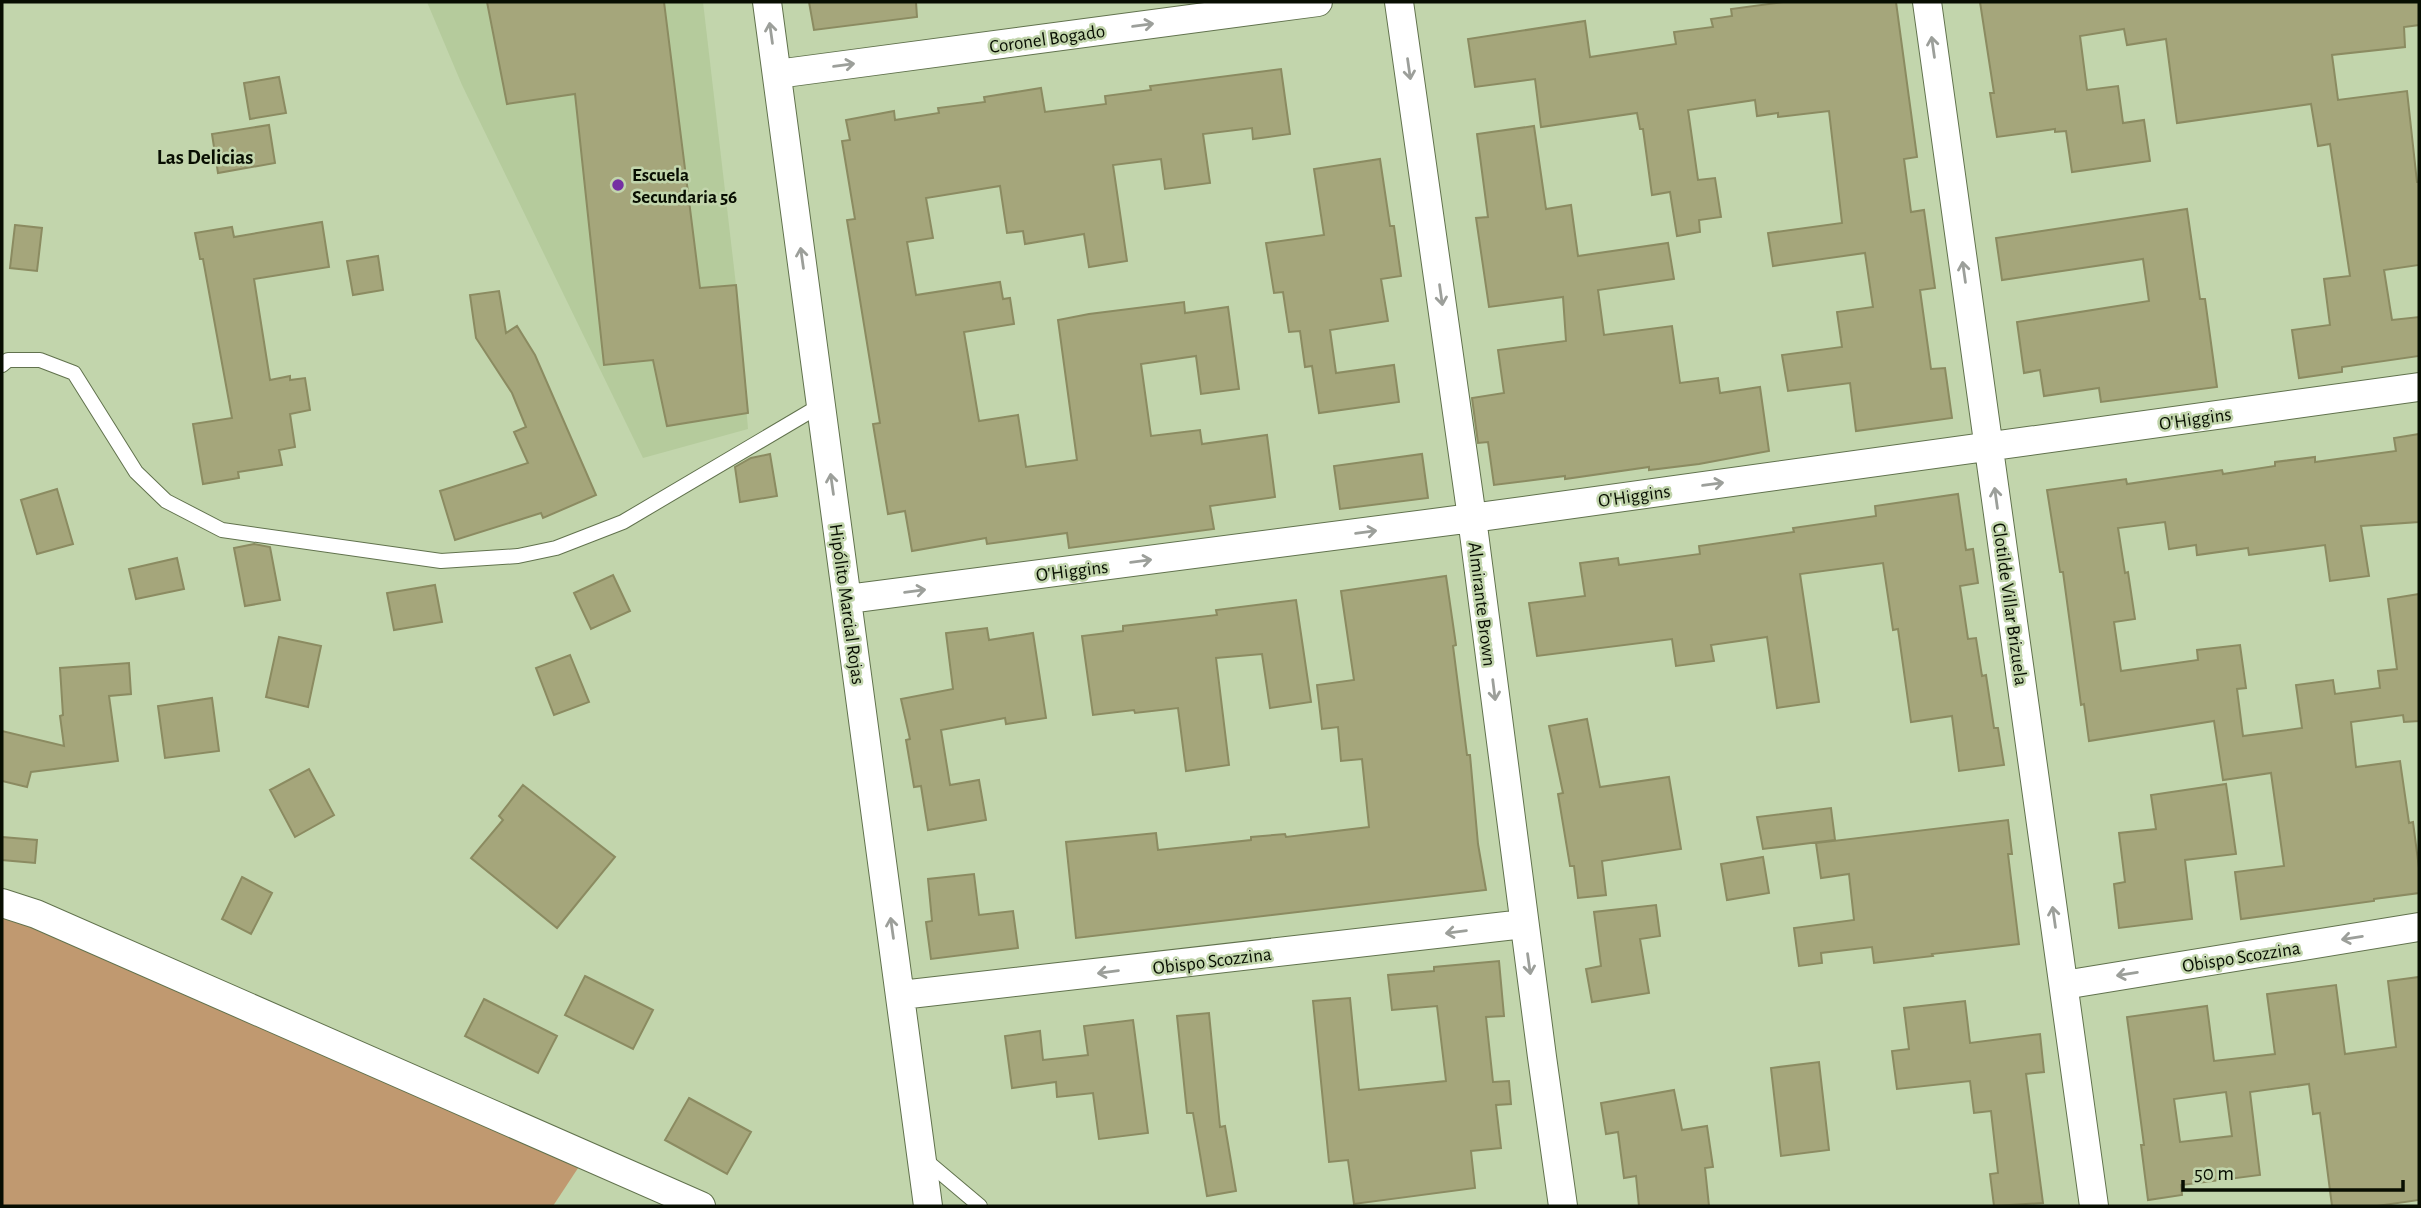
<svg xmlns="http://www.w3.org/2000/svg" width="2421" height="1208" font-family="'Alegreya Sans',sans-serif">
<rect width="100%" height="100%" fill="#c2d5ac"/>
<path fill="#b5cb9c" d="M427 2H703L736 285 748 429 643 458 462 85Z"/>
<path fill="#c09970" d="M2 903 586 1156 553 1206H2Z"/>
<path fill="#a5a67b" stroke="#8b8b61" stroke-width="2" fill-rule="evenodd" d="M487 2H664L700 288 736 285 748 413 667 426 653 360 604 365 575 94 507 104Z
M809 2H916L917 17 814 30Z
M1783 2H1896L1917 157 1904 159 1911 212 1924 210 1935 288 1920 290 1931 369 1945 368 1952 418 1856 431 1850 383 1788 391 1782 355 1842 347 1837 312 1873 307 1865 253 1773 266 1768 233 1842 223 1829 111 1778 117V113L1757 116 1755 100 1688 110 1698 180 1715 178 1721 217 1699 220 1700 232 1677 236 1670 192 1652 195 1643 129H1640L1637 113 1541 127 1535 79 1475 87 1468 39 1585 21 1590 57 1676 44 1674 32 1713 27 1711 19 1732 16 1731 9Z
M1980 2H2419V25L2404 27 2405 47 2332 55 2338 100 2407 91 2417 182H2419V265L2384 270 2392 320 2419 317V356L2342 367V372L2299 378 2292 330 2330 325 2324 279 2350 276 2330 144 2318 146 2311 104 2177 123 2166 39 2127 45 2124 29 2080 36 2087 90 2118 86 2123 123 2144 120 2150 161 2072 172 2066 131 2055 132V129L1997 137 1990 93H1994Z
M1281 69 1290 134 1253 139 1252 128 1203 134 1210 183 1165 189 1161 159 1113 165 1127 261 1089 267 1084 234 1025 244 1023 231 1007 233 1000 186 926 198 933 238 907 242 916 295 1000 282 1003 299 1010 298 1014 324 964 332 979 421 1018 415 1026 467 1077 460 1058 320 1089 314 1184 302 1185 313 1228 307 1239 389 1201 394 1196 356 1141 364 1151 436 1200 430 1202 444 1267 435 1275 497 1210 506 1214 529 1069 548 1067 533 987 544 986 538 912 551 905 511 888 514 873 424 880 423 847 220 855 219 842 141 850 140 846 120 894 111 895 120 939 113 938 108 985 102 984 97 1041 88 1045 112 1106 104 1105 96 1151 90 1150 86Z
M279 77 286 113 250 119 244 83Z
M269 125 275 163 218 173 212 134Z
M1534 126 1546 209 1571 205 1578 256 1668 243 1674 279 1598 290 1604 335 1672 326 1680 383 1718 378 1720 393 1760 387 1769 451 1699 464 1649 470V467L1565 479V476L1494 485 1488 442 1478 443 1472 398 1504 393 1498 350 1566 341 1563 297 1489 307 1476 218 1488 217 1477 134Z
M1380 159 1390 226H1394L1401 276 1381 279 1388 321 1330 330 1336 373 1394 365 1399 402 1319 413 1312 366 1305 367 1300 331 1289 332 1283 292 1274 293 1266 243 1324 235 1314 169Z
M2187 209 2200 299H2205L2217 387 2101 402 2099 388 2044 396 2040 370 2024 373 2017 322 2149 301 2143 259 2002 280 1996 238Z
M322 222 329 267 254 279 270 380 290 376V380L305 378 310 410 290 414 295 447 279 450 282 465 238 472 239 478 203 484 193 424 232 418 203 259H200L195 233 232 227 234 237Z
M15 225 42 228 37 271 10 268Z
M378 256 383 290 353 295 347 261Z
M499 291 506 333 517 326 535 355 596 495 543 518 541 513 455 540 440 491 528 463 514 432 526 427 512 393 476 338 470 295Z
M2419 434V522L2361 526 2369 576 2330 581 2325 545 2249 555 2248 548 2197 555 2196 545 2169 549 2165 522 2118 528 2125 573 2128 572 2135 619 2114 622 2121 671 2198 660 2197 650 2240 645 2246 688 2237 689 2243 736 2302 728 2296 685 2333 680 2335 694 2380 688 2378 671 2397 669 2388 599 2419 594V721L2404 722 2403 715 2351 722 2356 767 2400 761 2409 823 2413 822 2419 868V893L2374 899V901L2241 919 2235 872 2284 866 2271 773 2223 780 2214 721 2089 741 2084 704 2081 705 2063 572H2060L2047 490 2126 479 2127 484 2222 470 2223 474 2275 466V462L2315 457V462L2396 451 2394 438Z
M770 454 777 496 740 502 735 467 751 458Z
M1422 454 1428 498 1340 509 1334 466Z
M57 489 73 544 37 554 21 500Z
M1958 494 1966 550 1973 549 1978 583 1960 586 1968 639 1976 638 1982 676 1986 675 1994 728H1998L2004 765 1959 771 1952 716 1911 722 1898 629 1893 630 1883 563 1800 574 1819 702 1777 708 1767 637 1711 645 1714 661 1676 666 1672 639 1537 656 1529 603 1585 596 1580 563 1618 558 1619 565 1700 554 1699 546 1794 532 1793 528 1876 516 1875 506Z
M254 544 270 547 280 600 245 606 234 548Z
M177 558 184 589 136 599 129 569Z
M613 575 630 611 591 629 574 593Z
M1446 576 1456 645 1453 646 1467 755H1470L1478 844 1486 890 1076 938 1066 842 1156 833 1158 850 1251 840V837L1285 834 1286 837 1369 827 1362 759 1341 761 1338 727 1322 729 1317 685 1354 680 1341 591Z
M435 585 442 622 394 630 387 593Z
M1296 600 1311 702 1270 708 1262 654 1216 658 1229 765 1186 771 1178 708 1135 713 1134 710 1093 715 1082 636 1123 631V626L1217 615 1216 610Z
M987 628 989 640 1033 633 1046 718 1006 724 1005 718 941 730 950 785 979 780 986 820 928 830 921 786 914 787 906 740 910 739 901 699 953 689 946 633Z
M279 637 321 646 308 707 266 697Z
M570 655 589 702 554 715 536 668Z
M129 663 131 694 109 696 118 761 31 772 27 787 2 781V731L64 746 60 716 63 715 60 668Z
M212 698 219 751 165 758 158 706Z
M1587 719 1600 787 1669 777 1681 849 1602 861 1606 895 1578 898 1574 866H1570L1558 794 1563 793 1549 726Z
M309 769 334 815 295 837 270 790Z
M2226 784 2236 854 2185 860 2192 919 2119 928 2114 884 2125 882 2119 833 2156 829 2151 795Z
M523 785 615 857 557 928 471 858 503 820 499 816Z
M1831 808 1835 840 1763 849 1757 817Z
M2008 820 2012 854H2008L2019 944 1932 954 1933 956 1874 963 1872 947 1821 953 1822 963 1799 966 1794 928 1854 920 1849 874 1821 878 1816 843Z
M2 837 37 840 35 863 2 860Z
M1763 857 1769 893 1727 900 1721 864Z
M974 874 979 915 1013 911 1018 948 931 959 926 922 932 921 928 879Z
M242 877 272 893 251 934 222 919Z
M1656 905 1660 936 1640 939 1649 993 1592 1002 1586 969 1601 966 1594 912Z
M1499 961 1504 1016 1486 1017 1493 1082 1509 1081 1511 1104 1496 1105 1501 1148 1471 1151 1475 1188 1354 1204 1348 1160 1329 1162 1313 1001 1350 998 1359 1090 1446 1081 1437 1006 1392 1010 1388 975 1434 971V967Z
M585 976 653 1010 633 1049 565 1015Z
M2419 977V1200L2377 1206H2332L2320 1113 2313 1114 2309 1084 2250 1092 2260 1175 2181 1185 2182 1195 2148 1200 2141 1145H2144L2127 1017 2207 1006 2214 1061 2275 1054 2267 994 2336 985 2345 1054 2396 1047 2388 981ZM2226 1092 2232 1136 2180 1142 2174 1099Z
M484 999 557 1036 538 1073 465 1036Z
M1965 1001 1970 1043 2040 1034 2044 1072 2026 1074 2043 1203 1994 1206 1990 1174 1998 1173 1991 1111 1974 1113 1970 1081 1897 1089 1892 1051 1909 1049 1904 1008Z
M1209 1013 1220 1127 1225 1126 1236 1191 1207 1196 1193 1113H1187L1177 1016Z
M1133 1020 1148 1133 1099 1139 1093 1093 1057 1097 1056 1082 1012 1088 1005 1036 1040 1031 1043 1060 1088 1055 1084 1026Z
M1819 1062 1829 1150 1781 1156 1771 1068Z
M1674 1090 1682 1130 1707 1126 1713 1167 1705 1168 1709 1206H1639L1636 1176 1624 1178 1618 1132 1606 1134 1601 1103Z
M689 1098 751 1132 727 1174 665 1140Z"/>
<g fill="none" stroke-linecap="round" stroke-linejoin="round">
<defs>
<path id="lane" d="M2 365 8 360H40L74 373 136 472 166 501 222 530 441 561 518 556 556 548 623 522 821 405
M923 1158 980 1206"/>
<path id="street" d="M767 2 928 1206
M1399 2 1472 518 1542 1057 1563 1206
M1927 2 2094 1206
M777 74 1318 2
M848 599 1472 518 2419 387
M2 903 36 914 701 1206
M2064 985 2419 927
M901 995 1524 924"/>
</defs>
<use href="#lane" stroke="#61724d" stroke-width="16"/>
<use href="#street" stroke="#61724d" stroke-width="30"/>
<use href="#lane" stroke="#fff" stroke-width="14"/>
<use href="#street" stroke="#fff" stroke-width="28"/>
</g>
<defs><path id="oneway-shaft" d="M-6 0H5M1.5-3L5.5 0L1.5 3" fill="none" stroke-width="1.6" stroke-linecap="round" stroke-linejoin="round" transform="scale(1.75)"/></defs>
<g stroke="#9c9f9a">
<use href="#oneway-shaft" transform="translate(1143 25) rotate(-8)"/>
<use href="#oneway-shaft" transform="translate(771 33) rotate(-98)"/>
<use href="#oneway-shaft" transform="translate(1933 47) rotate(-98)"/>
<use href="#oneway-shaft" transform="translate(844 65) rotate(-8)"/>
<use href="#oneway-shaft" transform="translate(1409 69) rotate(82)"/>
<use href="#oneway-shaft" transform="translate(802 258) rotate(-98)"/>
<use href="#oneway-shaft" transform="translate(1964 272) rotate(-98)"/>
<use href="#oneway-shaft" transform="translate(1441 295) rotate(82)"/>
<use href="#oneway-shaft" transform="translate(832 484) rotate(-98)"/>
<use href="#oneway-shaft" transform="translate(1713 484) rotate(-8)"/>
<use href="#oneway-shaft" transform="translate(1996 498) rotate(-98)"/>
<use href="#oneway-shaft" transform="translate(1366 532) rotate(-7)"/>
<use href="#oneway-shaft" transform="translate(1141 561) rotate(-7)"/>
<use href="#oneway-shaft" transform="translate(915 591) rotate(-7)"/>
<use href="#oneway-shaft" transform="translate(1494 690) rotate(83)"/>
<use href="#oneway-shaft" transform="translate(2054 917) rotate(-98)"/>
<use href="#oneway-shaft" transform="translate(892 928) rotate(-98)"/>
<use href="#oneway-shaft" transform="translate(1456 932) rotate(173)"/>
<use href="#oneway-shaft" transform="translate(2352 938) rotate(171)"/>
<use href="#oneway-shaft" transform="translate(1529 964) rotate(82)"/>
<use href="#oneway-shaft" transform="translate(1108 972) rotate(173)"/>
<use href="#oneway-shaft" transform="translate(2127 974) rotate(171)"/>
</g>
<circle fill="#7530a3" stroke="#c2d5ac" stroke-width="2.5" cx="618" cy="185" r="7"/>
<g text-anchor="middle" stroke-width="5" stroke-linejoin="round" paint-order="stroke">
<g font-size="19" fill="#080e02" stroke="#c2d5ac">
<text transform="translate(1047 38) rotate(-8)" y="7">Coronel Bogado</text>
<text transform="translate(2195 418) rotate(-8)" y="7">O'Higgins</text>
<text transform="translate(1634 495) rotate(-8)" y="7">O'Higgins</text>
<text transform="translate(1072 570) rotate(-7)" y="7">O'Higgins</text>
<text transform="translate(848 604) rotate(82)" y="7">Hipólito Marcial Rojas</text>
<text transform="translate(1483 604) rotate(83)" y="7">Almirante Brown</text>
<text transform="translate(2011 604) rotate(82)" y="7">Clotilde Villar Brizuela</text>
<text transform="translate(2241 956) rotate(-9)" y="7">Obispo Scozzina</text>
<text transform="translate(1212 960) rotate(-7)" y="7">Obispo Scozzina</text>
</g>
<g font-size="19" font-weight="bold" fill="#080e02" stroke="#c2d5ac" text-anchor="start">
<text x="632" y="181">Escuela<tspan x="632" dy="22">Secundaria 56</tspan></text>
</g>
<g font-size="21" font-weight="bold" fill="#080e02" stroke="#c2d5ac">
<text x="205" y="164">Las Delicias</text>
</g>
</g>
<rect width="2421" height="1208" fill="none" stroke="#080e02" stroke-width="7"/>
<path d="M2183 1180v10h220v-10" fill="none" stroke="#080e02" stroke-width="3.5"/>
<text x="2194" y="1180" font-size="21" fill="#080e02" stroke="#c2d5ac" stroke-width="5" paint-order="stroke">50 m</text>
</svg>
